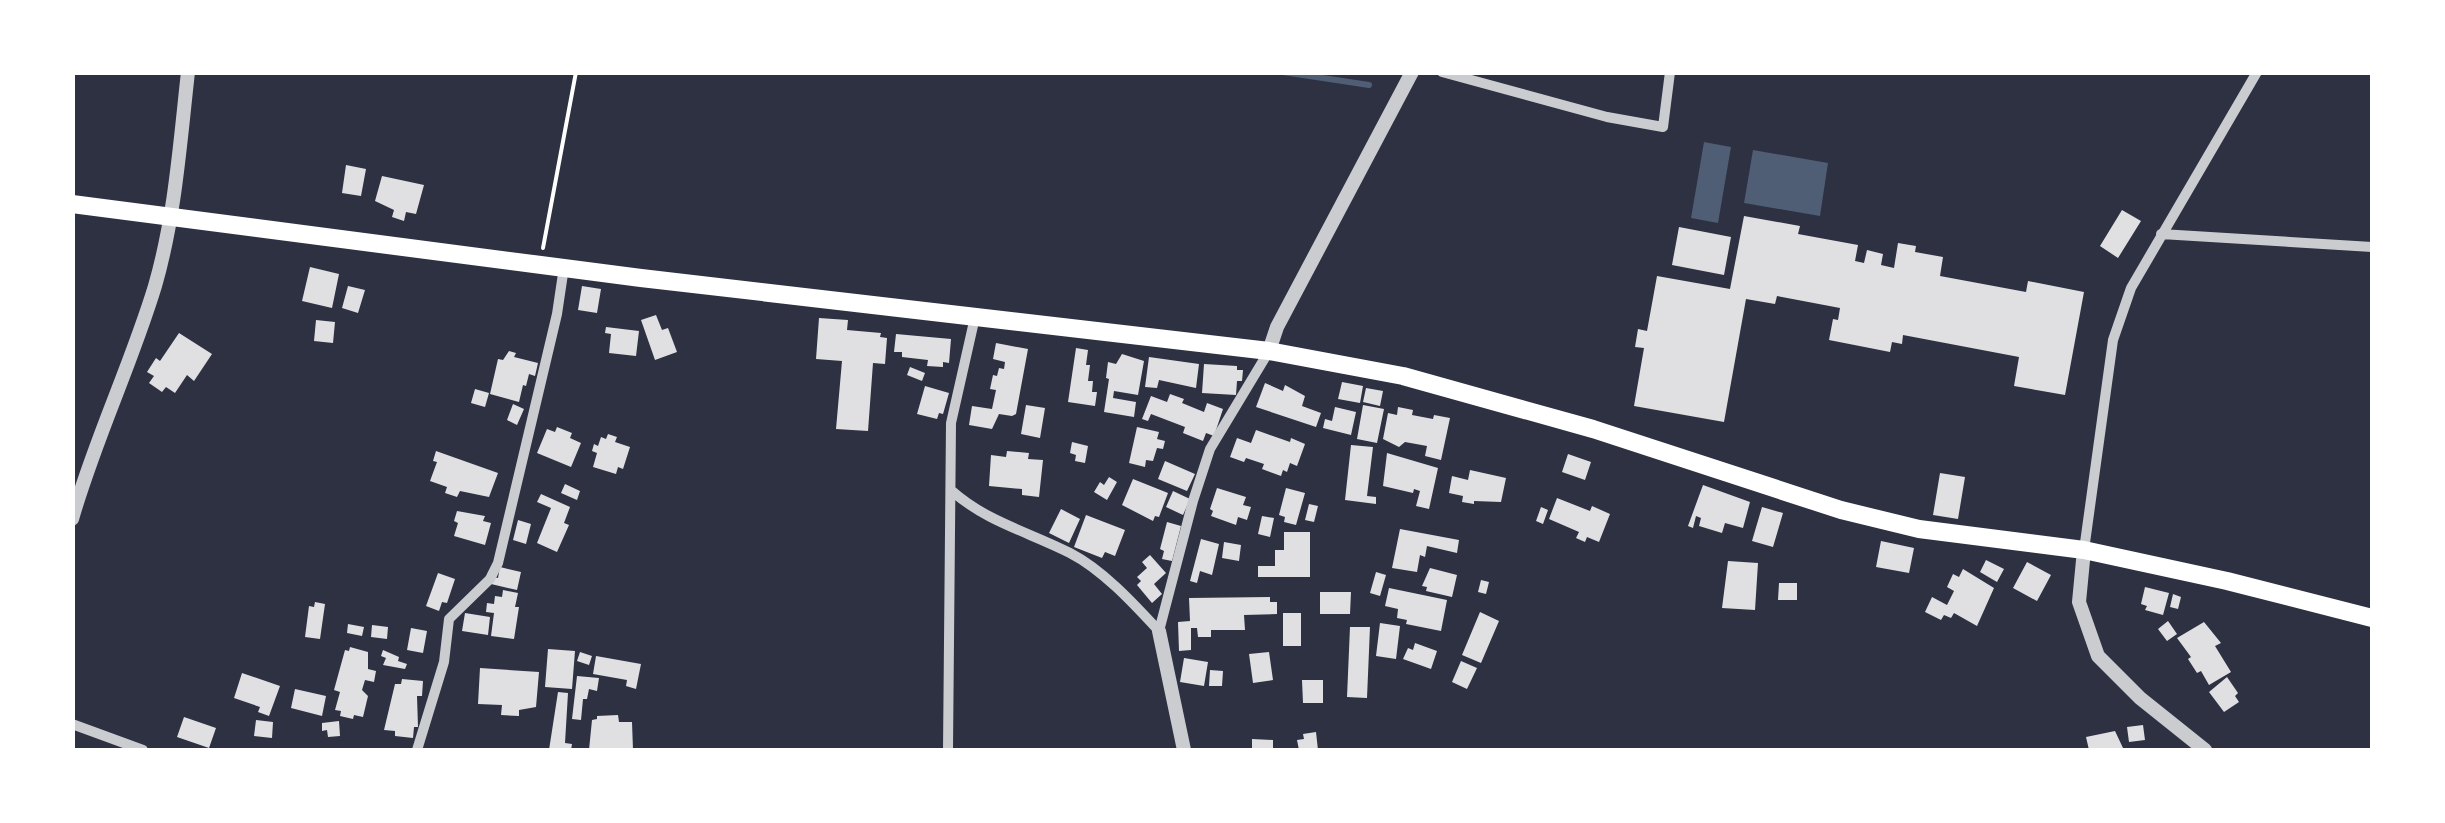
<svg xmlns="http://www.w3.org/2000/svg" width="2445" height="823" font-family="'IBM Plex Sans',sans-serif">
<rect width="100%" height="100%" fill="#2d3142"/>
<path fill="#4f5d75" d="M1704 142 1731 147 1718 223 1691 218Z
M1753 150 1828 163 1820 216 1744 203Z"/>
<g fill="none" stroke-linecap="round" stroke-linejoin="round">
<path stroke="#4f5d75" stroke-width="6" d="M1283 72 1369 85"/>
</g>
<path fill="#e0e0e3" d="M346 165 366 169 361 196 342 193Z
M382 176 424 185 416 214 406 212 404 221 392 217 394 210 375 201Z
M2122 210 2141 221 2118 258 2100 246Z
M1744 216 1800 226 1798 234 1858 245 1855 261 1864 263 1867 250 1883 254 1881 265 1894 268 1898 243 1916 246 1915 252 1943 257 1940 276 2026 292 2028 281 2084 292 2065 395 2014 386 2019 357 1903 335 1902 344 1892 342 1890 352 1829 340 1833 319 1838 320 1840 308 1777 296 1775 304 1746 299 1724 422 1634 406 1644 348 1635 347 1638 329 1647 331 1657 276 1730 289Z
M1679 227 1731 237 1724 275 1672 265Z
M310 267 339 274 332 308 302 301Z
M348 286 365 290 358 313 342 308Z
M582 286 601 289 597 313 578 310Z
M656 315 662 330 668 328 677 352 655 360 641 320Z
M819 318 848 320 847 330 881 333 880 337 887 338 885 364 873 363 868 431 836 429 842 361 816 359Z
M316 320 335 322 333 343 314 341Z
M606 327 639 331 636 356 609 353 611 334 605 333Z
M179 333 212 354 194 381 187 375 175 393 166 387 162 392 149 383 154 376 147 372 156 358 160 361Z
M896 334 951 339 949 363 943 362V367L927 366 928 360 902 357V352H894Z
M996 343 1028 349 1016 414 1012 416 999 414 992 429 969 425 972 406 992 409 996 390 990 389 993 375 997 376 999 368 1004 369 1005 362 993 359Z
M1076 348 1088 350 1086 365H1090L1088 381H1093L1092 392H1097L1095 406 1068 402Z
M509 351 516 353 514 357 538 363 535 376 529 374 526 386 523 385 519 402 490 394 498 359 503 360Z
M1122 354 1144 361 1138 395 1114 391 1113 398 1136 402 1134 417 1104 412 1109 379 1106 378 1108 362 1116 364Z
M1149 357 1199 364 1196 388 1159 380 1157 388 1145 387Z
M1204 364 1237 366V370H1243L1242 381H1237L1236 395 1202 393Z
M910 367 925 373 922 381 907 375Z
M1342 382 1363 386 1360 403 1338 399Z
M1265 383 1283 391 1285 385 1305 396 1302 406 1321 413 1316 427 1256 407Z
M925 386 949 393 943 414 939 413 937 419 917 414Z
M1366 388 1383 391 1380 406 1363 402Z
M475 389 489 393 485 407 471 403Z
M1170 394 1184 399 1182 403 1204 412 1207 403 1223 409 1214 436 1206 433 1203 441 1183 433 1185 427 1151 414 1148 421 1142 419 1151 396 1167 402Z
M513 404 524 409 517 425 507 420Z
M1026 405 1045 408 1040 438 1021 434Z
M1363 405 1384 409 1377 443 1357 439Z
M1335 407 1356 412 1351 435 1323 428 1325 419 1332 421Z
M1398 407 1413 410 1412 415 1433 419 1434 415 1450 418 1441 460 1425 456 1427 446 1405 442 1399 447 1383 439 1388 413 1397 415Z
M557 427 572 433 570 438 581 443 571 467 537 453 547 429 555 432Z
M1137 427 1159 432 1157 439 1165 441 1163 449 1157 448 1153 461 1146 460 1145 467 1129 463Z
M1256 430 1290 442 1291 438 1305 444 1297 466 1290 463 1287 472 1283 470 1281 476 1262 469 1264 464 1246 458 1244 462 1230 457 1237 438 1251 443Z
M608 434 617 437 615 442 630 447 623 469 618 467 616 474 593 467 597 453 592 451 594 444 598 446 601 437 606 439Z
M1072 442 1088 446 1085 463 1075 461 1076 455 1070 453Z
M1351 445 1373 447 1367 496 1376 497V504L1345 500Z
M436 451 498 473 489 497 460 491 457 497 445 493 447 487 430 481 437 462 433 461Z
M1007 451 1029 453 1028 459 1043 460 1039 497 1022 495V489L989 486 991 455 1006 457Z
M1387 453 1438 468 1429 509 1416 506 1420 491 1414 489 1413 493 1383 486Z
M1568 454 1591 462 1585 480 1562 472Z
M1165 461 1195 474 1187 491 1158 479Z
M1470 470 1506 478 1501 502 1474 501V504L1462 502 1463 496 1449 493 1452 476 1468 480Z
M1940 473 1965 477 1958 519 1933 515Z
M1109 477 1117 482 1107 500 1094 492 1100 482 1104 485Z
M1133 479 1168 493 1159 517 1155 516 1153 521 1122 505Z
M565 484 580 491 577 500 561 493Z
M1703 485 1750 502 1743 528 1725 523 1722 533 1699 526 1701 518 1696 516 1693 528 1688 526Z
M1217 488 1246 497 1243 505 1251 507 1247 520 1238 517 1236 525 1211 516 1213 511 1210 509Z
M1286 488 1305 493 1296 525 1284 522 1285 517 1279 515Z
M1173 491 1190 499 1183 515 1166 507Z
M541 494 570 507 564 523 569 525 557 552 537 543 551 508 537 502Z
M1557 498 1590 511 1592 506 1610 514 1599 542 1587 537 1585 542 1576 538 1579 532 1549 519Z
M1309 504 1318 506 1314 522 1305 520Z
M1541 507 1548 510 1543 524 1536 521Z
M1762 507 1783 513 1773 547 1752 541Z
M1061 509 1080 519 1069 543 1049 533Z
M457 511 485 516 483 521 491 523 485 545 454 536 458 523 454 521Z
M1086 515 1125 530 1115 556 1105 552 1102 558 1074 547Z
M1262 516 1274 518 1270 537 1258 534Z
M518 520 531 524 526 544 513 540Z
M1167 522 1181 526 1172 561 1162 559 1164 551 1160 549Z
M1400 529 1459 540 1457 553 1427 546 1425 557 1420 555 1417 572 1392 568Z
M1284 532H1310V577H1258V566H1275V550H1284Z
M1201 539 1219 544 1212 575 1200 571 1197 583 1190 581Z
M1881 541 1914 548 1909 573 1876 567Z
M1224 542 1241 545 1239 561 1222 558Z
M1150 555 1166 573 1154 584 1162 594 1152 603 1137 585 1141 581 1137 577 1147 568 1142 562Z
M1986 560 2004 569 1997 582 1980 572Z
M1728 561 1758 563 1755 610 1722 608Z
M2027 562 2051 575 2037 601 2013 588Z
M500 567 521 572 517 590 491 584 493 577 498 578Z
M1430 568 1457 575 1452 597 1426 591 1427 587 1422 586Z
M1963 569 1994 588 1977 626 1954 613 1951 618 1944 615 1941 620 1925 612 1932 597 1947 605 1954 591 1947 587 1953 574 1959 577Z
M1376 572 1386 575 1380 596 1370 593Z
M438 573 455 579 447 603 442 602 439 611 426 606Z
M1481 580 1489 582 1486 594 1478 592Z
M1779 583H1797V600H1778Z
M2145 587 2169 593 2163 615 2145 610 2147 606 2141 604Z
M1389 588 1447 600 1441 631 1406 624 1407 620 1397 618 1398 609 1385 606Z
M503 590 518 593 515 607H519L514 639 491 636 494 613 486 612 487 603 494 604 495 596 502 597Z
M1320 592H1351L1350 614H1320Z
M2173 594 2181 597 2178 609 2170 607Z
M1270 597V602H1277V614L1244 615 1245 630H1211V637H1198L1197 628H1191V650L1179 651 1178 622 1190 621 1189 598Z
M315 602 325 604 320 639 305 637 309 606 314 607Z
M1480 612 1499 621 1481 663 1462 655Z
M465 613 490 617 488 635 462 631Z
M1283 613H1301V646H1283Z
M2168 621 2177 634 2167 641 2158 629Z
M2204 622 2221 643 2215 646 2231 672 2209 685 2201 671 2197 673 2188 659 2191 657 2177 638Z
M1380 623 1400 626 1396 659 1376 656Z
M348 624 364 627 362 636 347 633Z
M372 625 388 627 387 639 371 637Z
M1350 627H1370L1367 698 1347 697Z
M411 628 427 631 423 653 407 650Z
M1415 643 1437 651 1431 669 1403 659 1408 648 1413 650Z
M350 647 368 652V669L376 671 374 682 365 680 362 690 368 696 363 717 354 715 353 719 340 716 341 711 335 710 340 692 334 690 345 650 349 651Z
M548 649 575 651 572 689 545 687Z
M383 650 399 657 398 661 407 664 405 669 383 665 386 658 381 656Z
M580 652 592 656 589 665 577 661Z
M1269 652 1273 680 1253 683 1249 654Z
M596 656 641 664 636 689 626 686 627 680 593 674Z
M1184 658 1208 662 1204 686 1180 682Z
M1461 661 1477 668 1467 689 1452 682Z
M480 668 539 672 536 707 519 710V716L501 715 502 705 478 704Z
M1210 670 1223 671 1222 686H1209Z
M242 673 280 686 269 716 258 712 260 707 234 698Z
M577 676 599 678 597 691 589 689 587 699H583L581 720 572 719Z
M2227 677 2238 693 2235 696 2239 702 2224 712 2209 692Z
M402 679 423 681 422 696H417L418 727H414L413 738 395 736V731L384 730 395 684H401Z
M1302 680H1323V703H1303Z
M295 689 326 696 322 716 291 708Z
M558 692 568 693 565 743 572 744 571 750H549Z
M618 715 619 722H632L633 750H589L592 720 597 719V716Z
M184 717 216 728 209 748 177 737Z
M256 720 273 722 272 738 254 736Z
M339 721 340 736 328 737 327 730 322 731V723Z
M2143 725 2145 740 2129 742 2127 727Z
M2115 731 2123 748 2089 750 2086 737Z
M1316 732 1318 750H1299L1297 740 1304 739 1303 734Z
M1252 739 1273 740V750H1252Z"/>
<g fill="none" stroke-linecap="round" stroke-linejoin="round">
<path stroke="#fff" stroke-width="4" d="M543 248 576 72"/>
<path stroke="#caccd0" stroke-width="10" d="M1442 72 1607 117 1663 127 1670 72
M2161 234 2372 247
M952 491C987 522 1029 532 1070 553 1103 570 1134 604 1159 631
M2084 550 2113 340 2131 288 2257 72
M1159 631 1193 501 1210 449 1269 351
M72 724 143 750
M417 750 444 662 449 619 490 579 498 563 557 314 564 267
M948 750 951 423 975 317"/>
<path stroke="#caccd0" stroke-width="14" d="M1269 351 1277 327 1412 72
M72 519C95 439 131 365 155 286 175 217 180 143 188 72
M2084 550 2079 602 2098 656 2140 698 2205 750
M1159 631 1184 750"/>
<path stroke="#fff" stroke-width="18" d="M72 204 641 278 1269 351 1403 376 1593 429 1841 510 1919 529 2084 550 2227 581 2372 618"/>
</g>
<rect width="2445" height="823" fill="none" stroke="#ffffff" stroke-width="150"/>
</svg>
